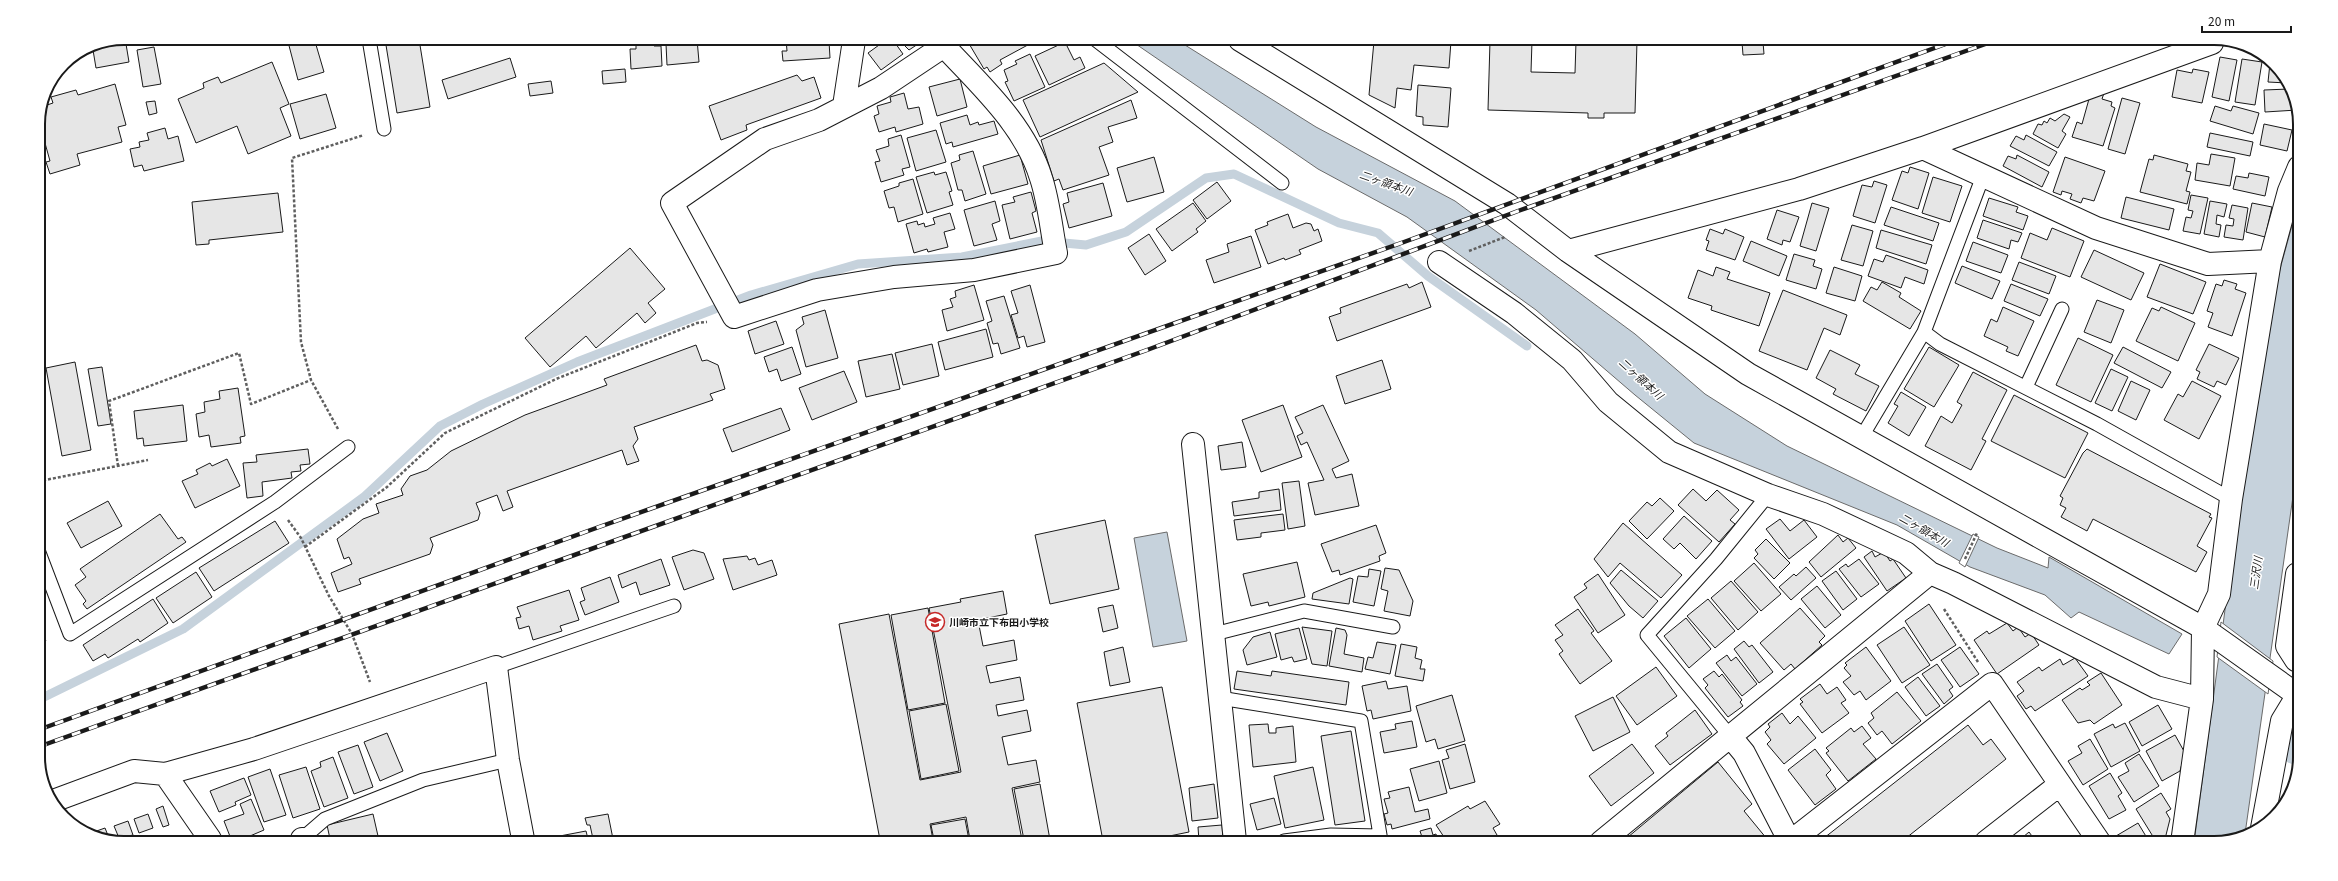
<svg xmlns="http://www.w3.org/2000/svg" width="2338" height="881" font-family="Georgia,'Noto Sans JP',serif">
<rect width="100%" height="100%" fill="#fff"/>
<path fill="#c6d2dc" stroke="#6a6a6a" d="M1130 40H1177L1316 127 1455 201 1635 334 1705 394 1787 446 1997 548 2048 568 2049 557 2182 634 2169 654 2079 612 2071 618 2045 595 1970 567 1897 525 1694 443 1635 395 1536 310 1407 217 1318 169Z
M2299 200 2298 461 2245 834 2214 843H2194L2238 512 2274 291Z
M1167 532 1187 641 1153 647 1134 538Z"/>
<path fill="#fff" stroke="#6a6a6a" d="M1973 534 1979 537 1965 567 1959 563Z
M2221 622 2273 661 2268 694 2217 657Z"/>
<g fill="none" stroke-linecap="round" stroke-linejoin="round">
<path stroke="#c6d2dc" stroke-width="9" d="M38 700 183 629 364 497 440 426 483 404 577 362 751 295 858 264 962 257 1042 241 1086 245 1126 232 1206 178 1234 174 1339 223 1378 233 1428 276 1527 346"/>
<path stroke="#c6d2dc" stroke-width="31" d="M2293 745 2296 749"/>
</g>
<path fill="#e6e6e6" stroke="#1a1a1a" d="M125 38 129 62 96 68 92 44Z
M287 38H314L324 72 298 80Z
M385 39H419L430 107 397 113Z
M672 39H697L699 62 667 65 666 44H673Z
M749 39H779V44L749 43Z
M786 39 836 40 829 41 830 58 783 61 782 51H787Z
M886 40H893L903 54 881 70 868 53Z
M906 40H924L909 50 905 46 909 43Z
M971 40H1037L1000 60 1002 64 990 72 987 67 984 69 968 42Z
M654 41V46H661L662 66 631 69 630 49H636V43Z
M1374 41H1451L1449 68 1414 65 1411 90 1397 88 1395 108 1369 95Z
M1490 41H1532L1531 72 1575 73 1576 41H1637L1635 113H1604V118H1588V113L1488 110Z
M1065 42 1074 60 1080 57 1085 68 1049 85 1035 56Z
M1742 42H1773H1763L1764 54 1743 55Z
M1837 42H1856V43L1837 45Z
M154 47 161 84 143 87 137 50Z
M1030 54 1045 87 1014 101 1005 82 1008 81 1004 70 1017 64 1015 61Z
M2220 57 2237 60 2229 101 2212 97Z
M510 58 516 77 448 99 442 80Z
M2242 59 2262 62 2255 105 2235 102Z
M272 62 289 104 280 108 291 136 248 154 237 126 196 143 178 99 204 88 203 83 218 77 221 83Z
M1104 63 1138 92 1040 137 1023 100Z
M2270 63 2282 72 2287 83 2268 82Z
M625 69 626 82 603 84 602 71Z
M2193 69 2209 72 2202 103 2172 97 2177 70 2192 73Z
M797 75 802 81 814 77 821 98 746 125 747 130 721 140 709 106Z
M960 79 967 107 937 116 929 87Z
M551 81 553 93 530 96 528 84Z
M115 84 126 125 118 127 122 142 77 154 80 165 50 174 46 162 50 161 38 118 41 107 53 103 51 97 76 90 78 95Z
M1418 85 1451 88 1448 127 1423 125V117L1416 116Z
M2289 89 2297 110 2265 112 2264 90Z
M904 93 908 109 919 107 923 124 896 132 895 127 879 132 874 116 879 114 877 106 891 102 890 97Z
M2104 93 2102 99 2112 102 2111 106 2115 108 2103 146 2072 137 2077 122 2082 124 2089 99Z
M326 94 336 128 300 139 290 104Z
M2122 98 2140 103 2125 154 2108 149Z
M1131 100 1137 118 1108 127 1113 142 1099 147 1109 175 1063 190 1059 179 1054 181 1041 140Z
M155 101 157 113 149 115 146 102Z
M2215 106 2231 111 2233 106 2259 113 2253 134 2210 121Z
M2064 114 2070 117 2062 131 2066 134 2058 148 2033 134 2038 124 2042 125 2044 121 2047 123 2050 118 2055 121Z
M967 115 970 125 978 122 979 125 994 121 998 134 953 147 952 142 946 144 940 123Z
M2264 124 2292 130 2287 151 2260 145Z
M165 128 168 139 178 136 184 161 144 171 142 165 134 167 130 149 140 147 139 142 149 140 147 133Z
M936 130 946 162 916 171 907 138Z
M2210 133 2253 142 2250 156 2207 147Z
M901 135 910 167 902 169 904 175 881 182 875 162 880 161 876 150 889 146 888 139Z
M2026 135 2057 152 2049 166 2010 146 2016 136 2024 140Z
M973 151 986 194 965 201 962 190H958L951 163 960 160 959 155Z
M2211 154 2235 158 2230 186 2195 180 2197 163 2209 165Z
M1020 155 1028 184 991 194 983 166Z
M2017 155 2049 172 2042 187 2003 166 2008 156 2016 159Z
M2154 155 2188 164 2186 171 2191 172 2186 191 2190 192 2187 204 2140 192 2149 159 2153 160Z
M1154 157 1164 192 1127 202 1117 168Z
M2065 157 2105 171 2094 201 2083 198 2081 203 2070 199 2072 194 2062 191 2061 195 2053 192Z
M1910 167 1929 173 1918 209 1892 200 1902 171 1908 173Z
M934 172 935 175 946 172 952 191 949 192 953 205 927 213 916 177Z
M2249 173 2269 177 2265 196 2233 189 2236 176 2248 178Z
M1933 177 1962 186 1950 222 1922 213Z
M913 179 923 214 898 222 894 207 889 208 884 191 899 186V183Z
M1874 181 1887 185 1875 223 1853 216 1862 185 1872 187Z
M1217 182 1231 201 1207 219 1193 200Z
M1103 183 1112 216 1069 228 1063 204 1069 202 1067 193Z
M1031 192 1036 211 1032 213 1037 232 1010 239 1002 205 1015 202 1013 197Z
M278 193 283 232 209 240V244L196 245 192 202Z
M2191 195 2208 198 2200 234 2183 231 2186 217 2191 218 2193 211 2188 210Z
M2126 197 2174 209 2169 230 2121 218Z
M1989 198 2018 207 2016 212 2028 216 2023 230 1983 216Z
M995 201 1000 221 992 224 997 240 974 246 964 210Z
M2210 201 2227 204 2224 217 2217 215 2216 224 2221 225 2219 237 2204 234Z
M1193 203 1206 221 1196 229 1198 232 1172 251 1156 229Z
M1812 203 1829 208 1816 251 1800 246Z
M2252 203 2272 207 2265 237 2246 232Z
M2232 205 2248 208 2243 240 2224 237 2226 225 2233 226 2234 219 2229 218Z
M1891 207 1939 223 1933 241 1884 225Z
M1777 210 1799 217 1790 242 1783 240 1782 245 1767 239Z
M950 213 955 229 944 232 948 247 928 252 927 249 914 253 906 224 917 221 918 225 924 223 925 227 935 224 933 218Z
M1288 214 1293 228 1306 223 1311 224 1314 231 1318 229 1322 241 1299 250 1301 254 1285 260 1284 258 1268 264 1255 230 1268 225 1267 222Z
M1983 220 2022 233 2018 242 2011 240 2009 249 1977 238Z
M1852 225 1873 231 1863 266 1841 260Z
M2052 228 2084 241 2070 277 2021 258 2030 233 2047 240Z
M1710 229 1723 234 1725 229 1744 237 1735 260 1706 250 1709 241 1706 240Z
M1881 230 1932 245 1926 264 1876 248Z
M1149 234 1166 261 1145 275 1128 248Z
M1251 236 1261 267 1214 283 1206 260 1229 252 1227 244Z
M1751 241 1787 256 1779 276 1743 261Z
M1973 242 2008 255 2001 273 1966 261Z
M630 248 665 289 648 303 656 313 645 323 637 313 596 348 586 336 550 367 525 338Z
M2094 250 2144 273 2131 300 2081 277Z
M1794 254 1815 260 1813 266 1822 269 1816 289 1786 280Z
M1886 255 1928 270 1924 284 1905 277 1901 288 1868 276 1874 259 1883 262Z
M2019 262 2056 276 2049 294 2012 280Z
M2160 264 2206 282 2193 314 2147 297Z
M1962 266 2000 281 1992 299 1955 283Z
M1716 267 1730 272 1727 279 1770 293 1759 326 1711 310 1712 306 1688 298 1698 270 1713 276Z
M1834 267 1862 276 1855 301 1826 293Z
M2224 280 2237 284 2235 289 2246 293 2232 336 2208 327 2213 313 2207 311 2216 284 2222 286Z
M1422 282 1431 307 1337 341 1329 317 1341 313 1340 308 1407 284 1409 288Z
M1882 282 1901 293 1899 297 1921 311 1910 329 1863 301 1871 287 1877 290Z
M2011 284 2048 299 2040 316 2004 301Z
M974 285 984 320 947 331 942 310 953 307 950 299 956 297 955 291Z
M1030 285 1045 342 1027 347 1024 336 1018 338 1011 315 1018 313 1011 291Z
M1783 290 1847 315 1840 335 1824 328 1807 370 1759 351Z
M1004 296 1020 348 1001 354 998 343 993 344 987 323 992 321 986 301Z
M2097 300 2124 310 2111 343 2084 332Z
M2003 307 2034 321 2018 356 2006 351 2008 347 1984 336 1991 319 1997 322Z
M2161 307 2195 323 2178 361 2136 341 2152 308 2159 311Z
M825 310 838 358 806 367 796 330 804 324 802 317Z
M776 321 784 344 755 354 748 331Z
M986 329 993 357 945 370 938 342Z
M2078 338 2113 355 2091 402 2056 385Z
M932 344 939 376 903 385 895 353Z
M2209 344 2239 358 2226 385 2217 381 2214 387 2197 379 2200 372 2196 370Z
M696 345 702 361 707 360 718 365 725 389 710 394 713 400 634 427 638 439 633 446 639 461 627 465 622 450 507 491 513 507 503 511 497 495 476 503 480 513 478 520 430 538 433 545 430 554 359 579 361 584 338 592 331 573 352 564 349 557 344 559 337 539 363 519 379 513 376 504 403 495 401 489 410 476 427 470 451 451 525 415 607 385 604 379Z
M792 347 801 374 781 381 777 369 769 372 764 357Z
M1929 347 1959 365 1934 407 1904 389Z
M2123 347 2171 372 2162 388 2114 363Z
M1830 350 1860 365 1855 374 1879 386 1866 411 1833 394 1836 389 1816 378Z
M892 354 900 389 866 397 858 361Z
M1382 360 1391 389 1345 404 1336 376Z
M75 362 91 450 62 456 46 368Z
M102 367 111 424 98 426 88 369Z
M2111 369 2128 377 2112 411 2095 403Z
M844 371 857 402 812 420 799 388Z
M1973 372 2007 390 1982 439 1986 441 1971 470 1925 446 1941 416 1952 423 1962 405 1957 402Z
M2131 381 2150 390 2136 420 2118 411Z
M2192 381 2221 396 2199 439 2164 420 2178 394 2183 397Z
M238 388 245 436 240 437 241 443 211 447 209 435 199 437 196 414 205 412 204 402 220 399 219 391Z
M1901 392 1926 407 1909 436 1888 423 1898 406 1894 404Z
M2014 395 2088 433 2065 478 1991 441Z
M183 405 187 441 144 446 143 438 137 439 134 411Z
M1283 405 1302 457 1261 472 1242 420Z
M1323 405 1349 461 1332 469 1336 478 1352 474 1359 506 1315 515 1308 483 1324 480 1307 442 1301 445 1297 436 1303 433 1295 417Z
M781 408 790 430 732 452 723 429Z
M38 434 43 460 38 461Z
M1242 442 1246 467 1221 470 1218 446Z
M308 449 310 464 300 465 301 471 291 472 292 478 262 482 263 496 247 498 243 463 257 462 256 455Z
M2087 449 2211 514 2209 517 2212 518 2197 546 2207 552 2196 572 2093 519 2087 531 2061 517 2066 508 2060 505 2063 498 2060 496 2083 453Z
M227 459 240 486 195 508 182 481 198 474 196 470 210 463 212 466Z
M1299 481 1305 526 1288 529 1282 483Z
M1279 489 1281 510 1234 516 1232 502 1259 498V492Z
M1693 489 1706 501 1717 490 1739 510 1730 520 1735 524 1719 542 1678 505Z
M1660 498 1674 511 1647 539 1629 521 1647 502 1652 506Z
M108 501 122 526 81 548 67 523Z
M160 514 178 539 182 537 186 542 87 609 83 604 86 601 75 585 86 577 80 569Z
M1283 514 1285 530 1261 533V537L1237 540 1234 520Z
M1684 516 1712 541 1696 559 1680 543 1674 549 1663 539Z
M1780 519 1790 531 1804 520 1817 537 1789 559 1766 529Z
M1105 520 1119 589 1050 604 1035 535Z
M275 521 289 543 214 591 199 568Z
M1623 523 1682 575 1661 598 1620 563 1608 577 1594 559Z
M1376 525 1386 553 1379 556 1380 561 1340 575 1339 570 1332 572 1321 544Z
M1838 535 1843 542 1848 538 1856 548 1821 577 1809 562Z
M1766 539 1790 563 1774 579 1754 558 1758 554 1755 550Z
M693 550 704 553 714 579 684 590 672 557Z
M1872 551 1875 557 1884 552 1890 561 1893 559 1906 578 1887 591 1864 557Z
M747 556 749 560 755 558 758 565 772 560 777 575 733 590 723 559Z
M661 559 670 585 640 595 636 582 622 588 618 575Z
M1859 559 1879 584 1861 597 1839 569 1846 564 1848 567Z
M1297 562 1305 597 1269 606 1268 602 1251 606 1243 574Z
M1754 563 1781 594 1761 611 1734 581Z
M1806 567 1816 578 1791 600 1779 587 1794 574 1796 576Z
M1385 568 1399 570 1413 601 1410 616 1384 611 1388 591 1381 589Z
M1369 569 1381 571 1374 606 1353 602 1358 576 1368 577Z
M1621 570 1658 601 1643 618 1629 606 1610 583Z
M1836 571 1857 599 1843 610 1822 581Z
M196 572 212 597 173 623 156 598Z
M1598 574 1625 615 1598 633 1574 597 1587 588 1584 584Z
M610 577 619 602 585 615 580 602 585 600 581 588Z
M1350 578 1353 579 1349 604 1312 599 1313 593Z
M1731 581 1758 612 1738 630 1711 598Z
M1817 586 1841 615 1825 628 1801 599Z
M569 590 579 620 560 626 562 631 533 640 529 626 519 629 516 618 521 617 517 607Z
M1003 591 1007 614 978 620 983 646 1014 640 1017 660 986 666 990 683 1020 677 1024 700 996 705 998 716 1027 710 1031 731 1002 737 1008 765 1036 760 1040 782 1012 788 1022 840H970L966 817 930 824 933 840H880L839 624 889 614 920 780 961 772 929 608 961 602 960 599Z
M153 599 168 623 140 642 138 639 108 658 105 654 93 661 83 645Z
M1708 599 1735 631 1715 648 1687 616Z
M1929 604 1956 645 1931 661 1905 621Z
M1113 605 1118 628 1103 632 1098 608Z
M928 608 945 703 908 710 891 615Z
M1800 608 1825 636 1819 642 1822 645 1795 669 1791 664 1784 670 1760 643Z
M1578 609 1594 631 1591 633 1612 661 1580 684 1559 654 1563 651 1555 640 1563 635 1555 625Z
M1686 618 1711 649 1689 668 1664 636Z
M2007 623 2013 631 2018 627 2025 637 2031 633 2039 645 1997 674 1974 640 1987 631 1989 634Z
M1302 627 1332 631 1327 666 1312 664Z
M1904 627 1930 665 1902 683 1877 645Z
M38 628 46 641 38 645Z
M1299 628 1307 659 1294 662 1292 657 1281 660 1275 634Z
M1336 628 1345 630 1347 635 1344 654 1364 658 1362 672 1329 666Z
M1270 632 1277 657 1247 665 1243 650 1253 637Z
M1744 641 1749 647 1752 645 1773 672 1759 683 1734 649Z
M1377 642 1396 645 1390 674 1365 669 1368 657 1373 658Z
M1401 644 1417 647 1415 658 1422 660 1420 669H1425L1423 681 1395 676Z
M1123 647 1130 682 1110 686 1104 652Z
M1866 647 1891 681 1866 700 1860 691 1854 695 1843 682 1851 676 1844 668 1847 665 1845 663Z
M1960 647 1979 674 1960 687 1941 660Z
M1727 655 1731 661 1736 657 1757 684 1742 696 1716 663Z
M2075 658 2088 676 2035 711 2031 706 2026 709 2017 696 2024 691 2017 682 2039 667 2042 671 2060 659 2063 665Z
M1937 664 1953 687 1949 690 1953 696 1944 704 1922 674Z
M1656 667 1677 696 1637 725 1616 696Z
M1237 671 1271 676 1272 671 1349 682 1346 705 1234 689Z
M1714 671 1719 677 1722 674 1742 700 1740 702 1743 706 1728 717 1705 688 1708 685 1703 679Z
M2101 673 2122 705 2094 724 2090 720 2078 723 2062 700 2080 688 2082 690 2090 685 2087 682Z
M1918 677 1940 706 1926 716 1905 687Z
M38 680 44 693 38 696Z
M1386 681 1388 689 1407 686 1411 711 1373 719 1371 710 1367 711 1362 686Z
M1820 684 1827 694 1837 687 1846 700 1841 703 1849 713 1822 733 1800 704 1803 702 1800 699Z
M1162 687 1189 832 1145 841H1103L1077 703Z
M1897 692 1921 721 1892 744 1882 731 1877 735 1868 723 1874 718 1871 713Z
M1452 695 1465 741 1438 749 1435 739 1426 742 1416 706Z
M1613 697 1630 732 1593 751 1575 716Z
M946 704 959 771 921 779 909 711Z
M2158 705 2172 729 2142 746 2129 722Z
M1695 710 1712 734 1670 765 1655 746 1668 736 1666 733Z
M1782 713 1790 724 1798 716 1816 738 1784 764 1767 744 1771 740 1765 732 1770 727 1768 724Z
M1412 721 1417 747 1384 753 1380 732 1396 729 1395 724Z
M2125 723 2140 751 2111 767 2094 734 2113 724 2115 728Z
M1268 724 1269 733H1276V728L1293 726 1296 762 1253 767 1249 725Z
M1968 725 1983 745 1991 739 2006 759 1901 842H1827L1824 838Z
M1862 726 1871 738 1863 744 1876 759 1848 781 1826 753 1829 751 1826 748 1851 728 1854 732Z
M1351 731 1365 821 1335 825 1321 736Z
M387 733 403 771 380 781 364 742Z
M2175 735 2185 753 2180 771 2162 781 2146 751Z
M2090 739 2108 769 2083 785 2068 761 2082 753 2078 746Z
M1465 744 1475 782 1450 789 1442 760 1449 758 1446 750Z
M1632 744 1654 773 1611 806 1589 776Z
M358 745 373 787 354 794 338 752Z
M1815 749 1831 770 1826 775 1836 789 1815 805 1788 770Z
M2139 754 2159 786 2134 802 2118 777 2129 771 2125 763Z
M333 757 348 798 324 807 311 771 321 767 320 762Z
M1439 761 1447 793 1419 801 1410 769Z
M1718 762 1752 804 1744 811 1767 839 1764 842H1622Z
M306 767 320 809 293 818 279 775Z
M1313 767 1324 820 1285 828 1274 776Z
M270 769 286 815 264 822 248 777Z
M2110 773 2122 793 2118 796 2126 810 2109 819 2089 786Z
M244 778 251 795 235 802 236 805 219 812 210 791Z
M1040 784 1050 840H1024L1014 789Z
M1214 784 1218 818 1192 821 1189 788Z
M1409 787 1415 812 1428 809 1430 819 1392 829 1391 824 1387 825 1384 814 1388 813 1384 799 1390 798 1388 792Z
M2161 793 2171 809 2166 812 2170 819 2164 843H2157L2136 809Z
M1274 798 1281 824 1257 830 1250 804Z
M251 799 264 830 243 839 240 836 231 839 224 821 244 814 240 804Z
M1485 801 1500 824 1493 828 1497 835 1487 841H1441L1440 840 1444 837 1436 825 1468 806 1470 809Z
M163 806 169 825 163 827 156 809Z
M148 814 153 828 139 833 134 819Z
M373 814 378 836 365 839H330L327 825Z
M608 814 613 839H593L590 825H587L585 818Z
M965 819 969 840H934L931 825Z
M128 821 133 835 119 838 114 826Z
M2138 823 2150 843H2120L2116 836Z
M1222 825 1223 841H1199L1198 827Z
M105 828 109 838H96L92 836 91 833Z
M1431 828 1433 835 1436 834 1438 841H1404L1422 837 1420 831Z
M586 831 588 839H544Z
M2029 832 2037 843H2016Z"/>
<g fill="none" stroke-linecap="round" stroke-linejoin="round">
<defs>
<path id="service" d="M369 39 384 129
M1096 40 1282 183
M1924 332 1940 344 2097 424 2231 499
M2026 387 2062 309
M1861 438 1924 332 1983 176
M38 550 70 634 275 502 348 447
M1214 634 1304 611 1393 627
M496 667 674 606
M1220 698 1361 721 1381 841
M1730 736 1647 635 1716 559 1768 495
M303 838 325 819 423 780 508 760
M1284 841 1331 835 1380 836"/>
<path id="minor" d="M1240 40 1507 204 1568 251 1748 374 2203 628 2296 694
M944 46C980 85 1025 125 1041 178 1049 202 1051 228 1056 253L974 270 894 277 817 290 734 317 672 203 765 139 819 120 881 88Z
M844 106 854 40
M1923 148 2096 228 2208 264 2270 261
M1568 251 1799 189 1923 148 2212 43
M1439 262 1514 313 1572 360 1608 402 1669 452 1768 495 1823 514 1906 553 1930 573 1953 583 2156 687 2202 699
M1193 444 1235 841
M2296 660 2287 646 2297 574
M1730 736 1744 753 1790 842
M165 774 210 839
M53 801 134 771 165 774 254 749 496 667 508 760 523 839
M2262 828 2282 721 2296 698
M302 839H303
M1601 842 1930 573
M1790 842 1992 684 2100 843
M1986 842 2059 785
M2182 843 2202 699 2203 628 2219 594 2231 499 2270 261 2289 191 2299 167"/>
</defs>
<use href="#service" stroke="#1a1a1a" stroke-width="15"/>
<use href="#minor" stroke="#1a1a1a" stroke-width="24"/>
<path stroke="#5f5f5f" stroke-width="2.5" stroke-dasharray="3 2" stroke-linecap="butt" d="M1469 251 1505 237
M338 429 311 380 301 342 292 158 364 135
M118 466 109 401 239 353 251 404 311 380
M38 506 45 480 148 460
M288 520 301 538 329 596 352 634 370 682
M305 547 387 487 445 433 556 379 697 323 707 322
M1965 559 1977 533
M1944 609 1978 662"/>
<use href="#service" stroke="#fff" stroke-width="13"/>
<use href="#minor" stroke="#fff" stroke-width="22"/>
<defs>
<path id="rail" d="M38 730 599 527 1404 242 1951 42
M38 747 1147 350 1518 211 1991 42"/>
</defs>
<use href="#rail" stroke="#1a1a1a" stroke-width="4.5"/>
<use href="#rail" stroke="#fff" stroke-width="3" stroke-dasharray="9" stroke-linecap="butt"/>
</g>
<defs>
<symbol id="school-ring" viewBox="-11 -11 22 22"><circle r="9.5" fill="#fff" stroke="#c62828" stroke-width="1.5"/><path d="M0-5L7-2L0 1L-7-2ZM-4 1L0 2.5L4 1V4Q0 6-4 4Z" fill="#c62828"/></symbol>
</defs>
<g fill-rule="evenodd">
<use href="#school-ring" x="924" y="611" width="22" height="22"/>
</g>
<g text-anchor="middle" stroke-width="3" stroke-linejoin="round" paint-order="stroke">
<g font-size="10" font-weight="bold" fill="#1a1a1a" stroke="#fff" text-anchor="start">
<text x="949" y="626">川崎市立下布田小学校</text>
</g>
<g font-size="11" font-style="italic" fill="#1a1a1a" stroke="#fff">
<text transform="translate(1386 183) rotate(19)" y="4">二ヶ領本川</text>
<text transform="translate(1641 379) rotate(42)" y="4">二ヶ領本川</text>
<text transform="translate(1924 530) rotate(30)" y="4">二ヶ領本川</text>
<text transform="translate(2256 573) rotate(-82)" y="4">三沢川</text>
</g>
</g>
<path d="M0 0H2338V881H0ZM124 45H2214A79 79 0 0 1 2293 124V757A79 79 0 0 1 2214 836H124A79 79 0 0 1 45 757V124A79 79 0 0 1 124 45Z" fill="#fff" fill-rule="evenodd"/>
<path fill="none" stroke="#1a1a1a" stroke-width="2" d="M124 45H2214A79 79 0 0 1 2293 124V757A79 79 0 0 1 2214 836H124A79 79 0 0 1 45 757V124A79 79 0 0 1 124 45Z"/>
<path d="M2202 26v6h89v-6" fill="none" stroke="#1a1a1a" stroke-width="2"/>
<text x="2208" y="26" font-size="12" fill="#1a1a1a" stroke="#ffffff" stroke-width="3" paint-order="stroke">20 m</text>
</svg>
